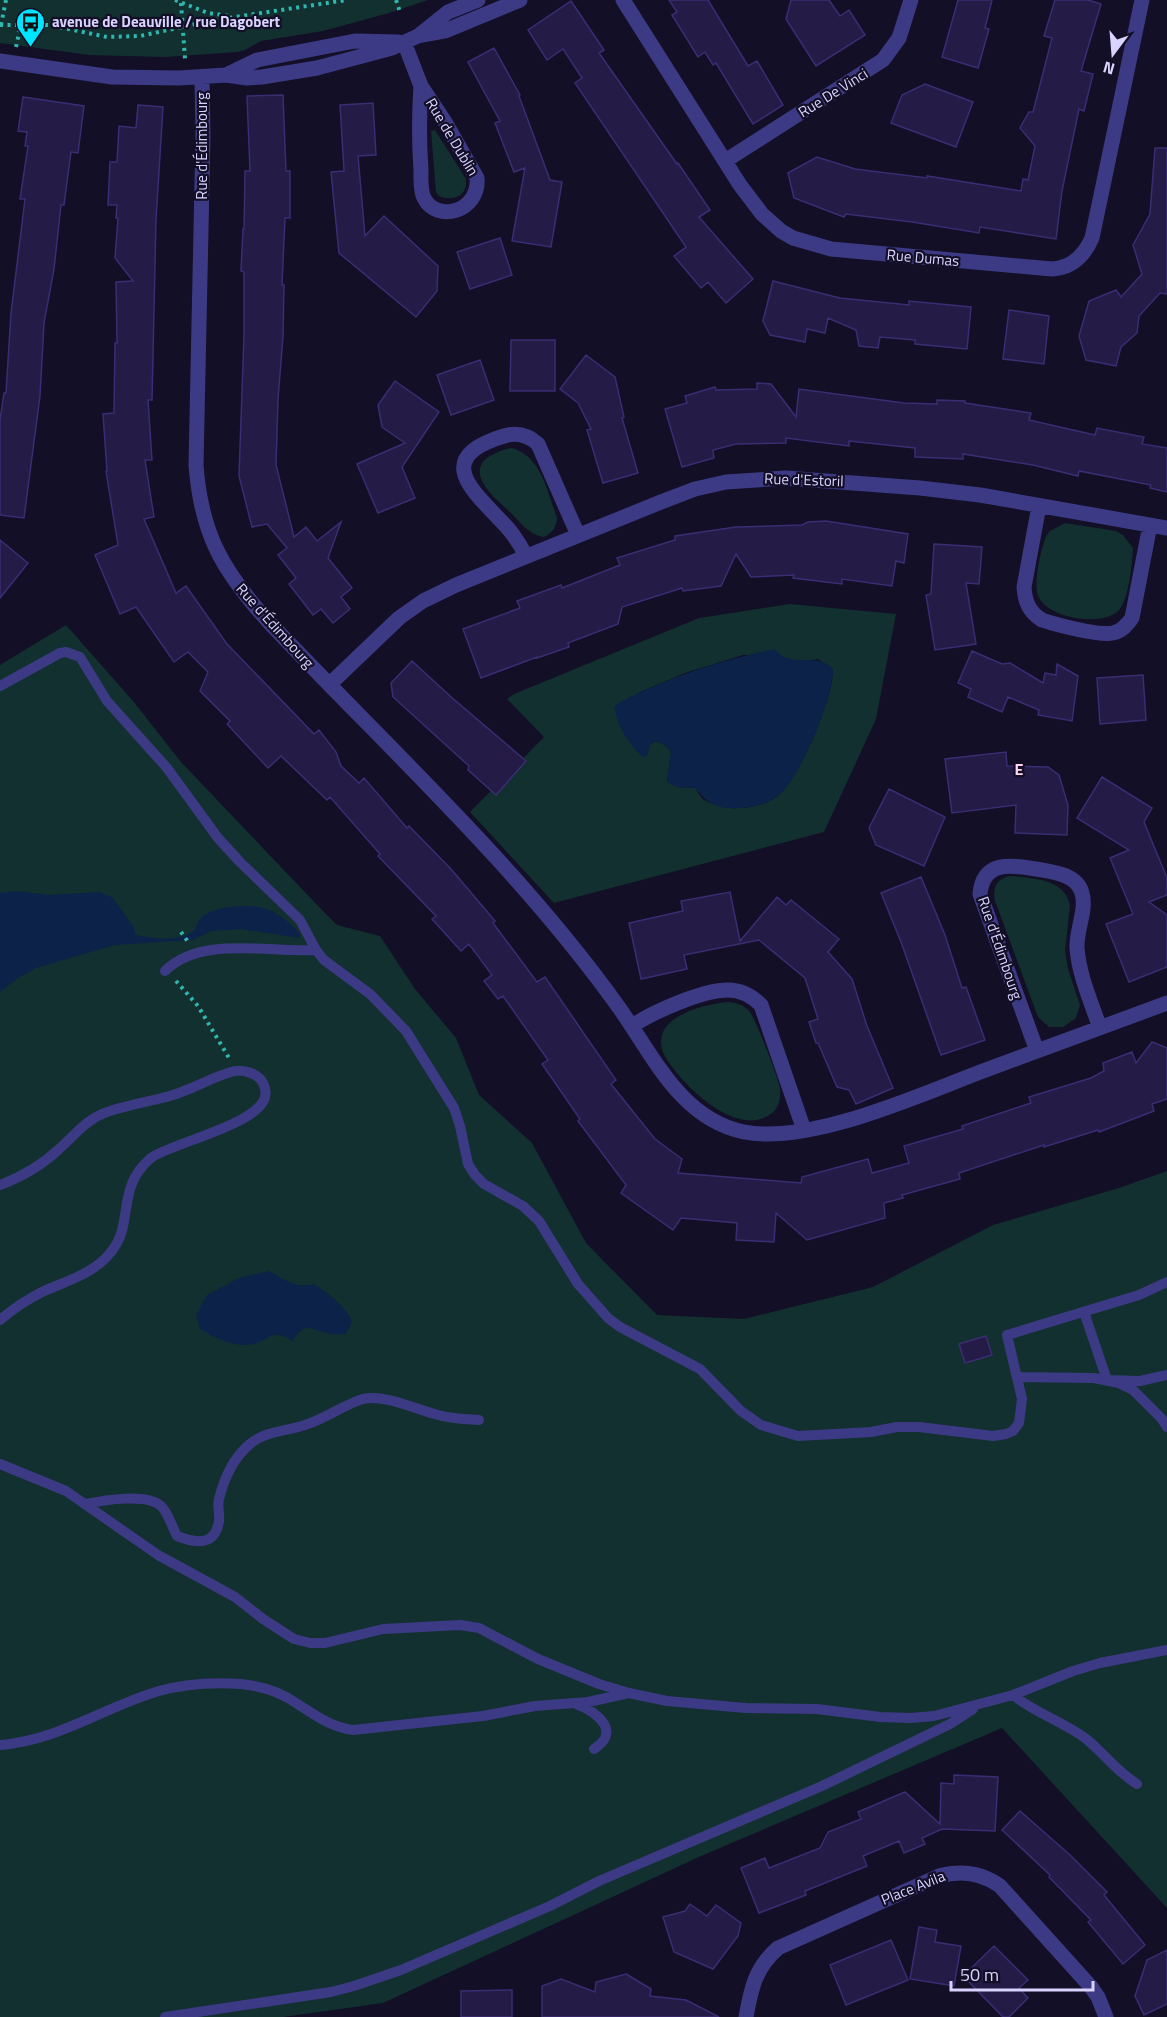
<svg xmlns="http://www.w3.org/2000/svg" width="1167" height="2017" font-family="'Titillium Web',sans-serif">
<rect width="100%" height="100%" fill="#130f26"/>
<path fill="#12302f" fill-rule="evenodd" d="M0 0H428L389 13 323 31 261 41 245 50 237 52 165 57 126 56 89 55 0 43Z
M435 130 466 179C468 196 453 202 439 196L436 192 431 131Z
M512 448C541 456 548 493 557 518 556 528 553 532 544 537 529 535 520 522 510 512 496 499 463 473 490 456 497 452 504 449 512 448Z
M1065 523 1116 531 1123 535 1133 548C1132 564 1129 599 1119 610 1103 628 1045 618 1038 595 1033 582 1041 550 1046 536L1050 531Z
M790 604 896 614 876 719 824 832 554 903 470 812 544 737 507 699 514 694 699 618ZM743 655 780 656 789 660 805 661 818 659 833 669C833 699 802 771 781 793 770 804 754 807 739 808 729 809 711 805 703 799 700 796 697 791 695 788L677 787 667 781 671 752 667 746 656 741 650 745 640 692 685 673Z
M66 625 133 701 181 762 321 909 337 925 380 936 415 989 456 1038 479 1095 532 1143 586 1243 657 1315 744 1319 873 1287 993 1225 1119 1188 1167 1171V1908L1002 1728 701 1856 383 2003 283 2017H0V665Z
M1011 876C1033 878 1066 879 1070 906L1065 951 1068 969 1080 1005 1076 1018 1063 1027H1049L1038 1017 995 901C992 888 997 878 1011 876Z
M729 1002C737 1003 744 1005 749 1011 756 1019 778 1077 780 1088 781 1097 779 1108 772 1113 739 1139 688 1090 670 1064 666 1058 661 1051 661 1043 660 1014 706 1004 729 1002Z"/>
<path fill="#0c2248" d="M775 649C790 670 817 651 833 669 833 699 802 773 780 794 769 804 756 806 742 808 719 810 709 805 695 788L677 787 667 782 671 752 667 746 656 741 650 745 647 756 643 757C628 744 618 727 614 707L620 702C670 677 721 660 775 649Z
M17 891 48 895 100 892 113 898 133 926 136 935C152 938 172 941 187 935 197 932 195 925 201 918 214 905 253 903 269 910 280 914 290 924 299 932L300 938 240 929 211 931 193 940 115 945 36 968 18 978 0 992V893Z
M269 1271C284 1279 295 1289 314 1284 329 1294 345 1305 352 1322L346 1334C341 1334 335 1335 330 1334 311 1330 306 1320 292 1341 273 1327 268 1341 253 1344 234 1348 215 1338 200 1329L196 1315 207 1295 239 1278Z"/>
<path fill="#241b47" stroke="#3b2d73" stroke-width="1.5" d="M669 0H708L748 66 757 61 783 105 753 124 716 63 713 65 705 52 698 57 672 15 677 12Z
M791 0H829L840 16 849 10 865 35 816 66 786 19Z
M958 0H992L985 28 989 29 978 68 942 57Z
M1055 0H1088L1101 4 1081 71 1093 74 1084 111 1079 109 1062 191 1056 239 980 227 979 233 912 222 846 214 844 217 794 198 788 173 817 157 855 169 927 178V176L1021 191 1023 179 1028 180 1035 146 1020 128 1029 112H1033L1052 38 1044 36Z
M571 1 604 50 599 53 677 164 678 163 710 210 699 217 753 279 726 303 708 282 701 288 674 256 686 247 575 83 582 78 563 49 547 60 528 30Z
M494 48 520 95 519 96 550 180 562 182 551 247 512 241 525 168 514 172 495 123 500 121 468 62Z
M925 84 973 102 956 147 891 123 902 95Z
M283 95 286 171H290V218H285L282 285H284L283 336 278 399 276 465 294 537 306 527 317 541 341 522 328 558 352 588 341 597 350 609 333 623 321 609 313 615 289 584 296 578 278 555 287 548 267 524 252 527 239 476 244 335V272L241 271 243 229H244L245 171H250L247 96Z
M23 97 84 106 78 153 71 152 64 205H61L54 269 44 323 40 396 24 518 0 515V420L4 393H6L11 313 25 199H20L28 146H25L27 132 18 131Z
M373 103 376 155 358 156 365 236 384 216 438 266 437 291 416 317 339 253 331 172 344 171 340 105Z
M138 105 163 107 156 220 152 400H148L152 460H145L154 517 144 519 176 593 186 586 227 644 314 734 319 730 336 752 341 766 359 783 364 778 407 828 409 826 451 869 495 921 493 923 537 982 545 977 616 1080 611 1084 655 1139 682 1159 678 1173 801 1183 802 1177 868 1159 872 1173 909 1163 904 1146 963 1129 962 1126 1031 1103 1029 1097 1091 1078 1104 1071 1103 1063 1132 1052 1136 1063 1152 1042 1167 1048V1099L1152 1104 1154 1111 1099 1132 1098 1130 1044 1147V1145L959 1173 960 1179 902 1195 903 1198 884 1203 885 1218 807 1240 776 1213 774 1242 736 1240 737 1223 681 1218 673 1230 621 1193 626 1185 578 1121 580 1119 542 1064 548 1060 503 996 498 999 484 981 492 975 469 944 461 951 432 919 436 916 378 856 380 854 330 797 327 800 281 756 268 768 227 724 230 721 200 691 208 672 188 652 174 662 136 607 120 614 95 555 118 545 106 471H107L103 414 114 413 115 343H117L116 282 133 281 115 258 118 218H116L117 205H108L110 162H117L119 126 136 128Z
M1155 148H1167V294L1160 293 1139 316 1137 333 1121 347 1116 366 1086 360 1079 336 1089 301 1116 290 1121 297 1142 274 1133 245 1150 214Z
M500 238 512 275 470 289 457 252Z
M773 281 840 298 909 305V301L971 307 967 349 915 344V340L880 337 878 348 859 346 856 330 828 318 825 333 807 329 805 342 770 335 763 321Z
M1009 310 1049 316 1044 364 1003 359Z
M511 340H555V391H510Z
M586 355 615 377 624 417 622 418 638 473 603 483 587 430 591 429 578 403 560 389Z
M480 360 494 400 451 415 437 375Z
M395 381 439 412 402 467 415 498 378 513 357 464 405 443 382 427 378 405Z
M757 383 771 384 796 417 799 389 904 403 937 404V400L965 401V403L1031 413 1029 420 1095 435 1097 428 1144 437 1142 444 1167 448V492L1150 488 1151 485 1079 471 1078 476 1033 465 963 454V459L915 457V448L849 441V446L786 438V443L736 444 713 450 714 458 682 467 665 409 687 403 685 396 715 387 716 390 757 389Z
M826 521 908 534 904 563 896 561 892 586 842 579V584L793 578 794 575 751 577 736 554 721 586 683 591 682 588 622 607 618 624 568 643 569 647 537 658V657L481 678 463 629 520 608 517 601 561 585 562 588 620 565 617 558 675 540V536L736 527 802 525 808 522Z
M0 540 28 563 0 598Z
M934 544 982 547 979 584 966 583 976 644 935 650 926 595 931 594Z
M972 651 1002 664 1010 663 1043 683 1045 673 1056 675 1057 664 1078 676 1072 721 1038 715 1039 710 1008 697 1002 712 968 697 971 689 958 683Z
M412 661 450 696 526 761 496 795 468 770 469 766 393 697 391 683Z
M1143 675 1146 720 1100 724 1097 678Z
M1006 752 1007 766 1048 767 1059 775 1068 805 1067 835 1015 833 1016 805 952 813 945 759Z
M1102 777 1152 808 1144 822 1167 878V895L1149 902 1167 915V967L1129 982 1106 924 1133 914 1110 858 1129 850 1077 818Z
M889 789 945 817 924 866 876 845 869 828Z
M921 877 945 935 962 988 966 987 985 1040 941 1055 901 942 881 893Z
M730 892 740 941 777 897 786 905 791 900 839 939 828 952 852 979 867 1026 893 1088 856 1104 849 1090 837 1087 818 1043H816L809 1022 818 1019 805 978 759 940 684 955 687 969 641 979 629 923 683 911 681 901Z
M986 1336 992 1355 965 1363 959 1344Z
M954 1775 998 1777 995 1831 942 1829 922 1838 925 1844 904 1853 899 1841 863 1856 867 1866 805 1891 806 1895 759 1913 741 1868 765 1858 769 1868 820 1848 828 1832 861 1819 858 1812 905 1792 940 1824 941 1783 954 1784Z
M1020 1811 1070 1855 1107 1892 1104 1895 1145 1945 1123 1964 1088 1922 1091 1920 1049 1877 1050 1875 1002 1830Z
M690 1904 707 1916 716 1905 741 1923 738 1936 713 1969 674 1952 663 1917 685 1911Z
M919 1927 937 1930 935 1942 961 1946 954 1986 910 1979Z
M891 1940 908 1980 846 2005 830 1965Z
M994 1946 1028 1980 1019 1988 1028 1998 1009 2017H1003L963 1976Z
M1167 1950V2004L1144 2015 1135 1996 1147 1960Z
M626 1974 651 1989 650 1996 686 2000 719 2017H542V1986L561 1979 595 1992 596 1982Z
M512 1990V2017H461V1991Z"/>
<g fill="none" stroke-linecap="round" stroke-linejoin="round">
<path stroke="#2fb8b0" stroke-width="4" stroke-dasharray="3 4.5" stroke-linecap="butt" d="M175 0 208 13 229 16
M396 0 400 12
M181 3 185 59
M0 25H49L107 37 140 36 215 20 347 0
M1 25 6 0
M16 47 21 24
M181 932 189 943
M176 981 198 1006 229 1058"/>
<path stroke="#3d3a85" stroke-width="10" d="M0 686 60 653 66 652 80 657 107 701 167 768 218 838 240 862 300 920 316 950 324 960 370 994 406 1031 454 1108 460 1126 468 1164 475 1175 484 1184 523 1206 539 1221 578 1284 608 1318 620 1327 700 1369 741 1411 761 1425 798 1436 871 1432 897 1427H919L993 1436 1006 1434 1013 1431 1019 1423 1022 1399 1007 1335 1139 1295 1167 1282
M165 971C201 935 270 953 316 950
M0 1185C21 1177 42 1165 58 1150 71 1139 84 1122 100 1115 118 1106 149 1102 170 1096 184 1092 198 1085 212 1079 226 1074 236 1067 251 1073 257 1075 264 1081 265 1089 274 1122 172 1142 151 1158 115 1188 135 1223 111 1252 94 1274 66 1281 42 1292 26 1300 13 1309 0 1320
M1084 1312 1107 1380 1140 1381 1167 1375
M1017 1377 1094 1378 1119 1383 1133 1390 1162 1419 1167 1427
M0 1464 66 1491 158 1555 235 1597 263 1619 294 1639 310 1643H325L383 1629 460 1625 479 1628 538 1659 599 1684 629 1693 667 1701 746 1708 817 1709 880 1717 910 1718 934 1716 1013 1695 1073 1671 1100 1663 1167 1650
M86 1504C104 1500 147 1493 161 1506 168 1512 172 1527 177 1536 195 1543 215 1547 219 1521 220 1514 217 1506 219 1499 224 1479 234 1457 250 1444 265 1431 287 1431 305 1425 325 1419 343 1405 363 1399 385 1394 417 1410 438 1415 452 1419 465 1419 479 1420
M1013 1695C1035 1713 1062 1721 1085 1738 1103 1752 1117 1772 1137 1784
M578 1705C590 1709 612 1723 605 1738 603 1743 598 1746 594 1749
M0 1745C60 1740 104 1707 159 1691 184 1684 215 1682 241 1684 260 1686 280 1692 296 1703 315 1715 330 1727 353 1730L483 1716 535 1706 588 1702 629 1693
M165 2017 331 1992 354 1986 401 1970 550 1906 599 1881 822 1786 950 1724 973 1709"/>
<path stroke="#3d3a85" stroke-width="15" d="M623 0 740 185 762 214 781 231 793 238 831 249 1052 269C1072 268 1084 256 1092 238L1142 0
M418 36 445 31 520 0
M404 42 421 86 445 122 477 178C480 211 437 224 424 198 420 190 421 179 421 170 419 142 419 115 421 86
M0 61 112 77 179 78 226 75 247 78 262 77 317 68 392 48 418 36 448 12 478 0
M226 75 257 60 355 41 398 42
M202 77 203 136 196 465C201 533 222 570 267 620 387 747 518 866 620 1009 654 1057 681 1119 744 1132 810 1145 919 1095 983 1071 1044 1048 1106 1026 1167 1003
M725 161 883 60 899 38 911 0
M1039 506 1024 587C1025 602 1029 612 1042 620 1057 625 1099 636 1113 633 1122 631 1127 625 1132 618L1150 525
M526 556C522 548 517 540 511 532 483 498 424 460 504 436 517 432 528 435 538 444L578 535
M330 684 399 618 423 601 456 585 661 502 695 489 726 482 786 478 920 488 980 495 1167 528
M632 1026C653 1012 702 990 728 990 741 990 752 996 761 1005L804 1130
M1037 1051 980 894C983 860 1011 865 1036 869 1053 872 1077 874 1082 893 1087 910 1076 930 1077 948 1079 975 1091 1002 1100 1028
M746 2017C751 1989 755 1968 778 1948L939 1876C961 1870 982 1873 1000 1886L1091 1987 1098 1997 1106 2017"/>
</g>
<defs>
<symbol id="bus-pin" viewBox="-11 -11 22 30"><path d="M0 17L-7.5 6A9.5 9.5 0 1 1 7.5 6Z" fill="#00e5ff" stroke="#130f26"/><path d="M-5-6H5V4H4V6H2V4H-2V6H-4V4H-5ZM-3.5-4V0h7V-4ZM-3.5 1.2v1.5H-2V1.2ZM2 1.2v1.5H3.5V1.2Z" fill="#111"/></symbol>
</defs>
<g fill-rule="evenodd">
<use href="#bus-pin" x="14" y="6" width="33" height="45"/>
</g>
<g text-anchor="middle" stroke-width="4.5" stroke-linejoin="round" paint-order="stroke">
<g font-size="15" font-weight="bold" fill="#d9d4ff" stroke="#130f26" text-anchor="start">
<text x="52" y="27">avenue de Deauville / rue Dagobert</text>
</g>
<g font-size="15" fill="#d9d4ff" stroke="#130f26">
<text transform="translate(833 93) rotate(-32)" y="5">Rue De Vinci</text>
<text transform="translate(452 137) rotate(59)" y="5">Rue de Dublin</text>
<text transform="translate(202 146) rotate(-90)" y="5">Rue d'Édimbourg</text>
<text transform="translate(923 258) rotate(5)" y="5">Rue Dumas</text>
<text transform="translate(804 480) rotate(2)" y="5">Rue d'Estoril</text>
<text transform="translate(275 626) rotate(48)" y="5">Rue d'Édimbourg</text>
<text transform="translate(1000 948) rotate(71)" y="5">Rue d'Édimbourg</text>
<text transform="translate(913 1888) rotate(-22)" y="5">Place Avila</text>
</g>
<g font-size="16" font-weight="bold" fill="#ffd6f0" stroke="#130f26">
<text x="1019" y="775">E</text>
</g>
</g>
<g transform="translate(1113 54) rotate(196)" stroke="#130f26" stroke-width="4.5" paint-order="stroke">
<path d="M0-4.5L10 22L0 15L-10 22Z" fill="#d9d4ff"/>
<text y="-9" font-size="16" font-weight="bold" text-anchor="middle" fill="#d9d4ff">N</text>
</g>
<path d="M951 1981v9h142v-9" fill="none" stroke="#d9d4ff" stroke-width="3"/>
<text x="960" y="1981" font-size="18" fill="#d9d4ff" stroke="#130f26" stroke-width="4.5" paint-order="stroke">50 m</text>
</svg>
